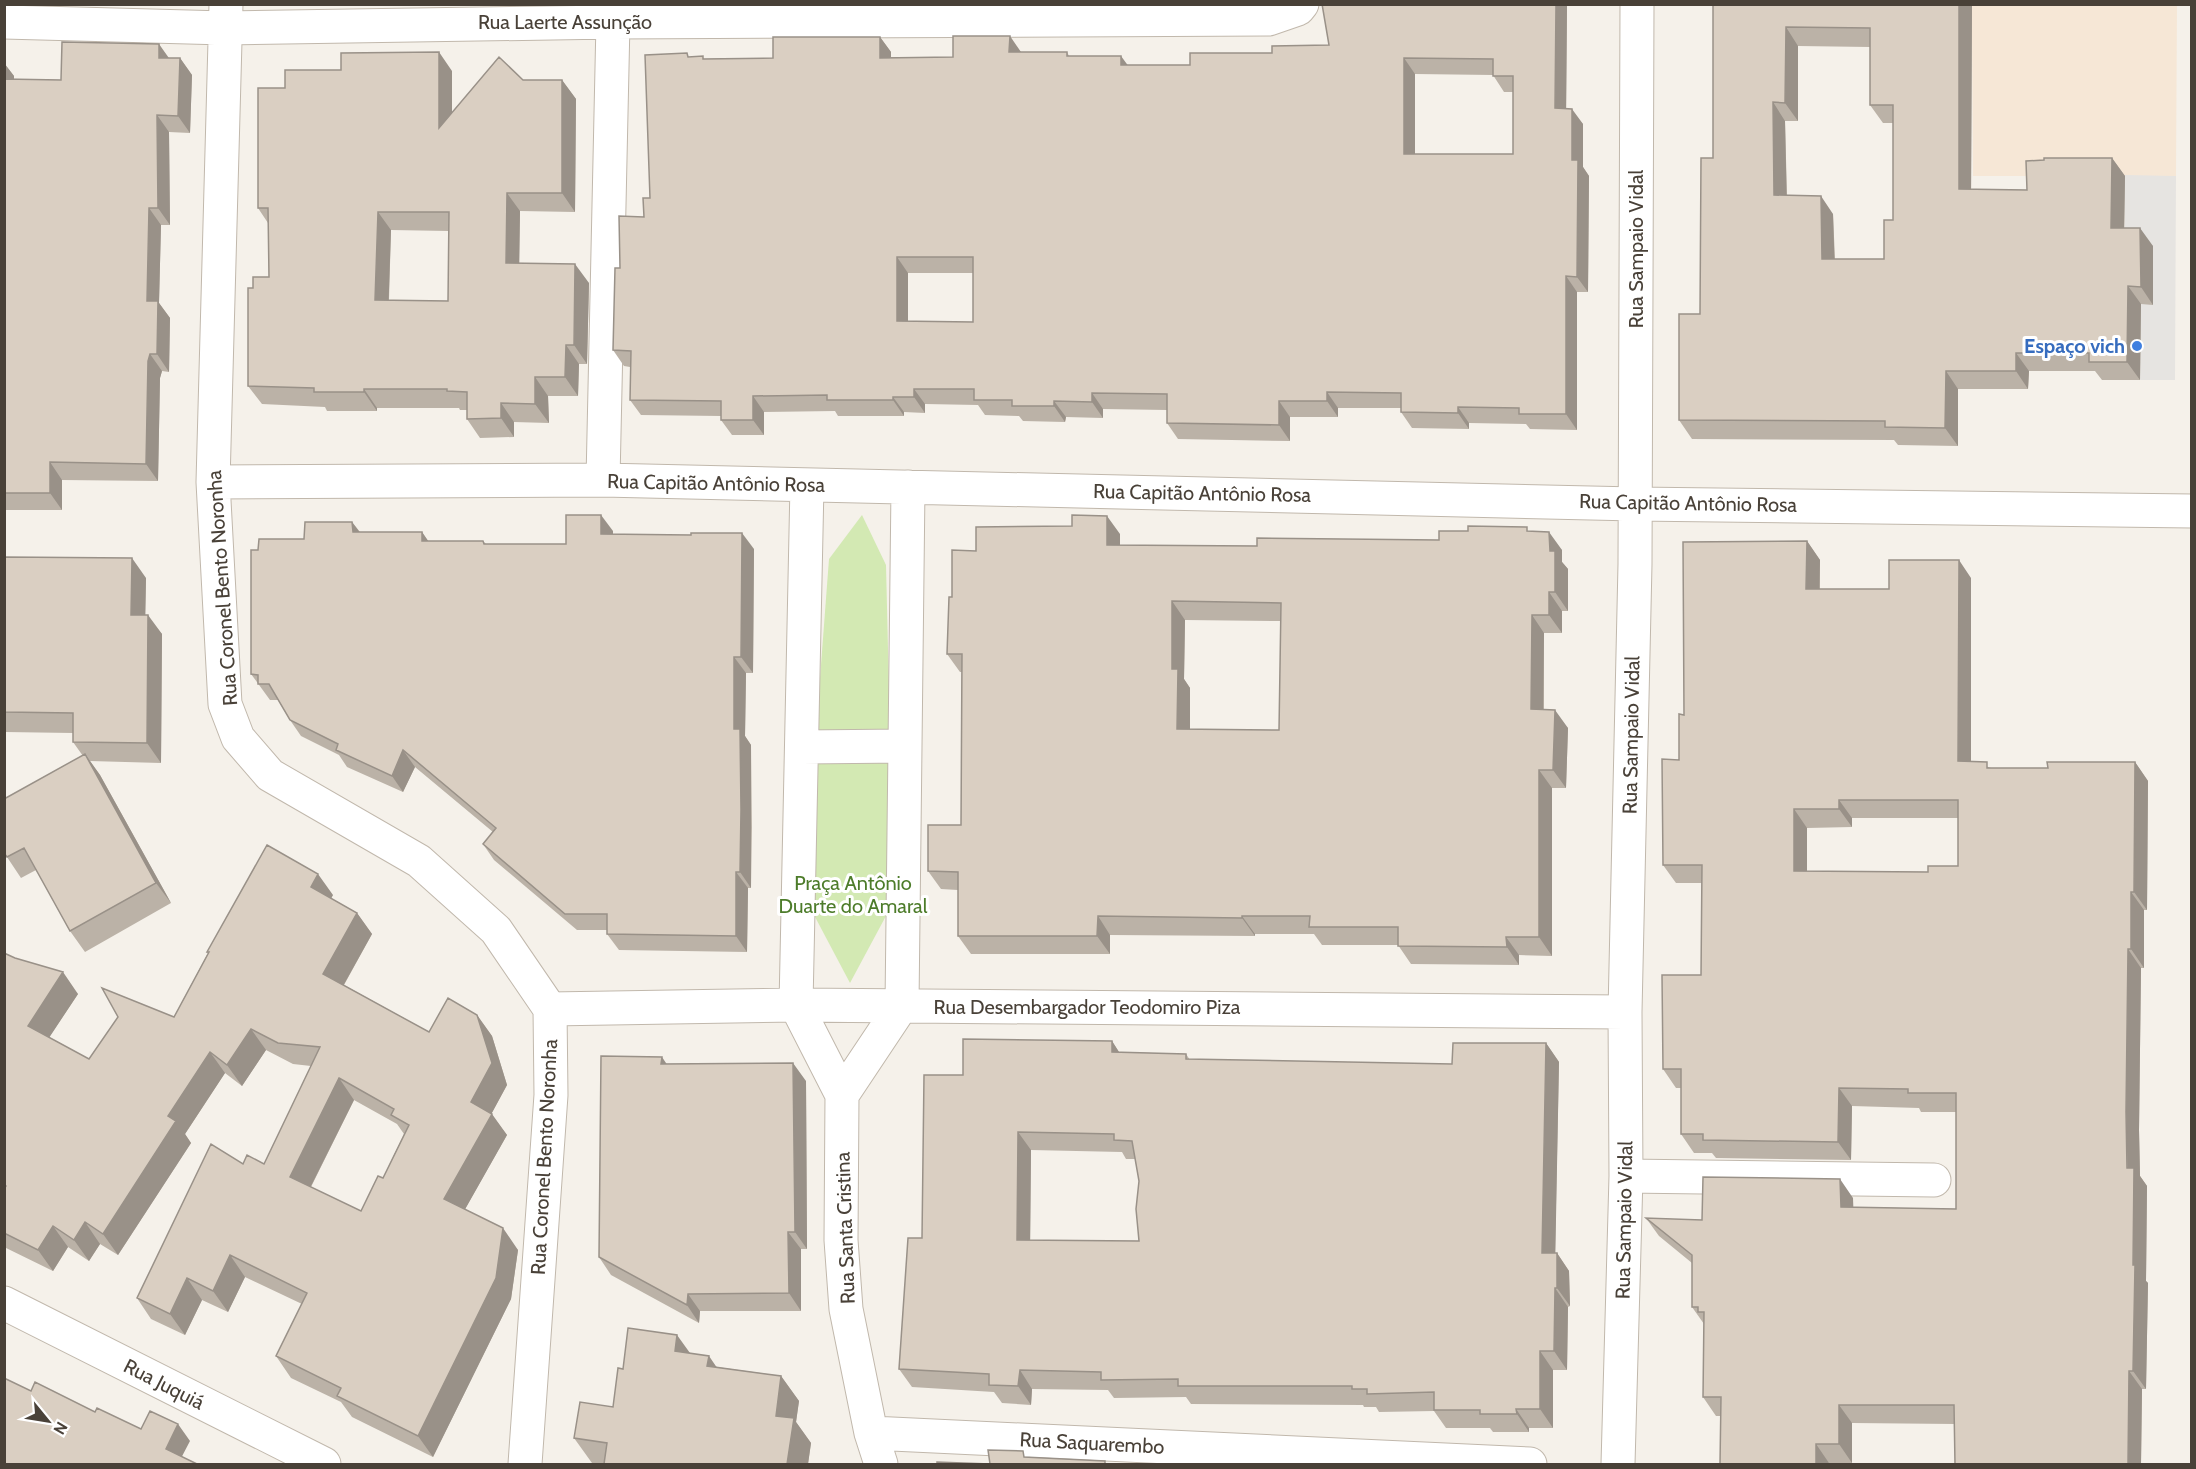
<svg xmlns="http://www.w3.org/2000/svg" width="2196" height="1469" font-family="Cabin,sans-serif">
<rect width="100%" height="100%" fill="#f5f1ea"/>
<path fill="#f6e7d6" d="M1955 5H2177L2176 176H1973L1972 39Z"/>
<path fill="#d3e9b3" d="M862 515 886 565 894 901 850 983 814 915 815 744 829 559Z"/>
<path fill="#e6e4e1" d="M2125 175 2176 176 2175 380H2140L2141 304H2153L2125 246Z"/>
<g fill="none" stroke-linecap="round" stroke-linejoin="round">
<defs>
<path id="street" d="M226 4 213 482 225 704 238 738 270 775 419 861 496 930 550 1009 551 1095 525 1464
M4 22 225 28 613 22 1269 19 1298 9 1302 4
M603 480 613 22
M213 482 603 480 1635 504 2192 511
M807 485 796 1005 842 1095 841 1240 846 1309 871 1433 881 1464
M802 747 905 746
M550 1009 796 1005 1625 1012
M842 1095 902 1005 908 487
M1626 1176 1934 1180
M4 1303 324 1464
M871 1433 1530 1464
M1618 1464 1626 1176 1625 1012 1635 564 1637 4"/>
</defs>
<use href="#street" stroke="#c1b8ac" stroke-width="35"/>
<use href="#street" stroke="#fff" stroke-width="33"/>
</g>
<path fill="#bbb2a7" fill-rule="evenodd" d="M1322 4H1566L1567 6 1566 109 1583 124V167L1589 176 1588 292H1577V430L1530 429 1526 424 1469 423V429L1412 428 1401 412V408H1338V417H1290V441L1178 439 1167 423V410L1103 409V418L1066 417 1065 422 1023 421 1019 416 985 415 978 405 925 404V413L904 412V416H838L835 411 764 412V435H732L721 420V416L641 415 630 400V367L624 366 613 350 620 268 644 217 650 198 690 57 705 59 773 58 880 37 891 52V57H953L1021 52H1067L1069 56 1128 65H1190L1329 45ZM1415 74 1493 75 1504 92H1513V154H1415ZM908 273H973V322L908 321Z
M1713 4H1972L1971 189 2027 190 2112 158 2125 176 2124 228 2153 246V305L2141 304 2140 380H2102L2095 371H2029L2028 389H1958V446L1898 445 1894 440 1692 439 1679 420 1700 314 1713 158ZM1798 46 1870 47V105L1883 123H1893V220L1884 259H1835L1833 214 1787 195 1785 121H1798Z
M169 58H180L192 75 190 133 169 132 170 225H161L159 303 170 318 169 372 162 371 160 378 158 481 62 480V510H4V63L14 76V79L61 80Z
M452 71V113L523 80H562L576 99 575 212 520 211 519 263 589 283 587 364H579L578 396H548L549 423 514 422V437L480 438 467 419V410H460L459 408H377V411H327L325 407 262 404 248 386 253 288 269 277 268 223 258 208ZM391 230 449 231 448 301 389 300Z
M352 522 360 532H422L428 541H483L486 544H566L613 531V534L754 549 753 673H746L745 736 751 745 752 827 751 888H748L747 952 619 950 607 934V930H577L494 860 483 844 493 832 415 767 403 792 347 767 339 755 301 736 290 720 278 700H270L251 674 258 550 304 539Z
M1531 532 1562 550V562L1568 569V611H1562V633H1544V710L1568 728 1566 788H1552V956L1519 955V965L1411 964 1398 945H1322L1314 934H1255V936L1110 935V954H971L958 936V890L941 889 928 871 961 825 962 672H960L947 654 952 597 976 551 1120 534V545L1257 546 1439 540ZM1185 620 1281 621 1279 730 1190 729V688L1184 679Z
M1807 541 1820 560V589H1889L1971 578V761L1991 768H2048L2135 762 2148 781 2147 910H2144V968H2141L2139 1130 2140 1176 2147 1186 2146 1281 2148 1283 2146 1389H2142L2141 1464H1955V1424L1852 1423V1463H1829L1721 1416H1716L1703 1397 1704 1324 1692 1307V1263L1659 1236 1646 1218 1702 1220 1853 1198V1207L1956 1209V1112H1921L1919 1108 1852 1106 1851 1160 1716 1158 1712 1153H1694L1681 1134V1088H1676L1663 1069 1701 975 1702 883H1676L1663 865 1679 760 1684 715ZM1852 818H1958V866L1928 872 1807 871V828L1852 827Z
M4 557 146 578 145 615 162 634 161 763 90 761 100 775 171 903 85 952 70 931 36 870 21 878 7 857 83 756 73 742V733L5 732 4 731Z
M333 895 331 898 357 913 372 934 344 985 429 1032 477 1015 492 1036 507 1085 491 1114 507 1135 465 1209 518 1250 511 1299 433 1457 352 1417 341 1402 291 1378 276 1356 302 1304 245 1277 228 1312 202 1300 185 1335 151 1319 137 1298 243 1164H264L311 1066 293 1064 266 1050 242 1086 225 1073 185 1134 191 1143 118 1255 100 1244 89 1261 68 1247 53 1271 4 1247V953L78 994 49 1037 89 1059 174 1017 208 953 207 952ZM354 1100 397 1124 404 1134 383 1178 361 1211 311 1187Z
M1112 1041 1119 1052 1186 1054 1190 1060 1452 1064 1546 1043 1559 1062 1555 1253H1557L1569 1271 1570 1306 1568 1307 1567 1370H1553V1428H1529V1432H1493L1490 1428H1446L1434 1411 1379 1412 1376 1407H1364L1363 1405 1191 1404 1186 1397 1114 1398 1108 1390 1032 1389 1031 1405 1002 1403 994 1392 912 1387 899 1369 922 1238 963 1075ZM1031 1150 1122 1152 1126 1159H1135L1139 1181V1241L1030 1240Z
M667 1064 806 1081 807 1249H801V1311H700L699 1323 611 1275 599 1257Z
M690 1353 717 1367 781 1376 799 1401 796 1422 811 1443 808 1464H603L592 1463 574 1438 613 1407 623 1369Z"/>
<path fill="#999188" d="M1556 4H1566L1567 6 1566 124 1555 108Z
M1959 4H1972L1971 207 1959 189Z
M1786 27 1798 46V121L1785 103Z
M1010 36 1021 52H1009Z
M880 37 891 52V73L880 58Z
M159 44 171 61 159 58Z
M439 52 452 71V147L439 128Z
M1121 56 1132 71 1121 65Z
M180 58 192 75 190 133 178 116Z
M1404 58 1415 74V170L1404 154Z
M4 63 14 76V96L4 83Z
M562 80 576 99 575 212 562 193Z
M1773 102 1785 121 1787 214 1774 195Z
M1572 109 1583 124V167L1589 176 1588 292 1577 277 1572 160Z
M157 115 169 132 170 225 158 208Z
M2112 158 2125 176 2124 246 2111 228Z
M507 193 520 211 519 282 506 263Z
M1821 196 1833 214 1835 277 1822 259Z
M149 208 161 225 159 303 170 318 169 372 157 354 147 301Z
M378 212 391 230 388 319 375 300Z
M2140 228 2153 246V305L2141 287Z
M897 257 908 273V337L897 321Z
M575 264 589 283 587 364 574 345Z
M1566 276 1577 292V430L1566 414Z
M2128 286 2141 304 2140 380 2127 362Z
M566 345 579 364 578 396 565 377Z
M2016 353 2029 371 2028 389 2016 371Z
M150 354 162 371 160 378 158 481 146 464 148 361Z
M1946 371 1958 389V446L1945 428Z
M535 377 548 396 549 423 535 404Z
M364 389 377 408V411L364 392Z
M914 389 925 404V413L914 397Z
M1327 392 1338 408V417L1327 401Z
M1092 393 1103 409V418L1092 402Z
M753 396 764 412V435L753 420Z
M893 397 904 412V416L893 400Z
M1054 401 1066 417 1065 422 1054 406Z
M1279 401 1290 417V441L1279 425Z
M501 403 514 422V437L501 418Z
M1458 407 1469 423V429L1458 413Z
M50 462 62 480V510L50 493Z
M601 515 613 531V551L601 534Z
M1107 516 1120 534V563L1107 545Z
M352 522 364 538 353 532Z
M422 532 433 548 422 541Z
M1549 532 1562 550V562L1568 569V611L1555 592 1550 551Z
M742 533 754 549 753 673 741 657Z
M1807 541 1820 560 1819 608 1806 589Z
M132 558 146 578 145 635 131 615Z
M1959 560 1971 578V780L1958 761Z
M1549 592 1562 611V633L1549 615Z
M1172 601 1185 620 1184 679 1190 688V747L1177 729 1172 669Z
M148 615 162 634 161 763 147 743Z
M1532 615 1544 633 1543 728 1531 709Z
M734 657 746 673 745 736 751 745V888L740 872 734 729Z
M1555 710 1568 728 1566 788 1553 770Z
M403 750 415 767 403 792 392 776Z
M85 754 100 775 171 903 156 883Z
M2135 762 2148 781 2147 910 2134 892Z
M1539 770 1552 788V956L1539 937Z
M1839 800 1852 818V827L1839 809Z
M1794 809 1807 828V890L1794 871Z
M736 872 748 888 747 952 736 936Z
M318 874 333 895 326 908 311 887Z
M2131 892 2144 910V968L2131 949Z
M357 913 372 934 338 995 323 974Z
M1098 916 1110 935V954L1097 936Z
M1242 916 1255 934V936L1242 918Z
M1506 937 1519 955V965L1507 947Z
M2128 949 2141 968 2139 1130 2140 1176 2147 1186 2146 1281 2148 1283 2146 1389 2133 1371 2126 1112Z
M63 972 78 994 43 1047 28 1026Z
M477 1015 492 1036 507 1085 486 1124 471 1102Z
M251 1029 266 1050 242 1086 227 1065Z
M1112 1041 1124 1060 1112 1052Z
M1546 1043 1559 1062 1555 1271 1542 1253Z
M210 1052 225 1073 185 1134 191 1143 118 1255 103 1234 168 1116Z
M662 1057 674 1075 661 1064Z
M793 1063 806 1081 807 1249 795 1232Z
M339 1078 354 1100 305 1198 290 1177Z
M1839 1088 1852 1106 1851 1160 1838 1142Z
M492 1114 507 1135 459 1220 444 1199Z
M1018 1132 1031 1150 1030 1258 1017 1240Z
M1840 1179 1853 1198 1854 1226 1841 1207Z
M85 1222 100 1244 89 1261 74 1240Z
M53 1226 68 1247 53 1271 38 1250Z
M503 1228 518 1250 511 1299 433 1457 418 1436Z
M788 1232 801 1249V1311L789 1293Z
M1557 1253 1569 1271 1570 1306 1557 1288Z
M230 1255 245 1277 228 1312 213 1291Z
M187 1278 202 1300 185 1335 170 1314Z
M1555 1288 1568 1307 1567 1370 1554 1351Z
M688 1294 700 1311 699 1323 687 1305Z
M677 1335 695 1360 675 1351Z
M1540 1351 1553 1370V1428L1540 1409Z
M709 1356 726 1381 707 1366Z
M1020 1370 1032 1389 1031 1405 1018 1386Z
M2129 1371 2142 1389 2141 1464H2128Z
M781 1376 799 1401 796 1422 811 1443 808 1464H787L776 1416Z
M1839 1405 1852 1423V1463L1839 1444Z
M1516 1409 1529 1428V1432L1517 1414Z
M178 1424 190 1441 178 1464 166 1449Z
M1816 1444 1829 1463V1464H1816Z"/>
<path fill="#dacfc2" stroke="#999188" stroke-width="1.5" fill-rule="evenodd" d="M1322 4H1556L1555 108 1572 109V160H1578L1577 277 1566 276V414H1519V408L1458 407V413L1401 412V393L1327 392V401H1279V425L1167 423V394L1092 393V402L1054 401V406H1012V400H974V389H914V397H893V400H827V395L753 396V420H721V401L630 400 631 351 613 350 615 268H620L619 216 644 217 643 198H650L645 55 687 53 688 57 703 56V59L773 58V37H880V58L953 57V36H1010L1009 52H1067V56H1121V65H1190V53H1272V46L1329 45ZM1404 58 1493 59V76H1513V154H1404ZM897 257H973V322L897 321Z
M1713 4H1959V189L2027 190 2026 161 2044 160V158H2112L2111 228H2140L2141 287 2128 286 2127 362H2089V353H2016V371H1946L1945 428 1885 427V421L1679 420V314H1700L1701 158H1713ZM1786 27 1870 28V105H1893V220H1884V259H1822L1821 196 1774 195 1773 102 1785 103Z
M62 42 159 44V58H180L178 116 157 115 158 208H149L147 301H158L157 354H150L148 361 146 464 50 462V493H4V79L61 80Z
M439 52V128L499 57 523 80H562V193H507L506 263 575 264 574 345H566L565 377H535V404L501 403V418L467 419V392L447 391V389H364V392H314V388L248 386V288H253V277H269L268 208H258V88H285V70H341V53ZM378 212H449L448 301 375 300Z
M566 515H601V534L691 535V533H742L741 657H734V729H740L741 810 740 872H736V936L607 934V914H565L483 844 496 828 403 750 392 776 336 750 338 744 290 720 269 684H258V675L251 674V550H258L259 539H304L305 522H352L353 532H422V541H483L484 544H566Z
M1072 515 1107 516V545L1257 546V538L1439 540V531H1468V526L1527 527V531L1549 532 1550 551H1555V592H1549V615H1532L1531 709 1555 710 1553 770H1539V937H1506L1507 947 1398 946V927H1309L1310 916H1242V918L1098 916 1097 936H958V872L928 871V825H961L962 654H947L949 597H952V550L976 551V527L1072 526ZM1172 601 1281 603 1279 730 1177 729 1178 669H1172Z
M1807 541 1806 589H1889V560H1959L1958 761 1987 762V768H2048L2047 762H2135L2134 892H2131V949H2128L2126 1112 2127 1168H2134L2133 1265H2135L2133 1371H2129L2128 1464H1955L1954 1405H1839V1444H1816V1464H1720L1721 1397H1703L1704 1312H1698V1307H1692V1255L1646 1218 1702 1220 1703 1177 1840 1179 1841 1207 1956 1209V1093H1908V1089L1839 1088 1838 1142 1703 1140V1134H1681V1069H1663L1662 975H1701L1702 865H1663L1662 759 1679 760V714L1684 715 1683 542ZM1839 800H1958V866H1928V872L1794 871V809H1839Z
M4 557 132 558 131 615H148L147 743 73 742V713L4 712Z
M85 754 156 883 70 931 24 848 7 857 4 853V799Z
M267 845 318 874 311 887 357 913 323 974 429 1032 448 998 477 1015 492 1063 471 1102 492 1114 444 1199 503 1228 496 1278 418 1436 337 1396 341 1388 276 1356 307 1293 230 1255 213 1291 187 1278 170 1314 137 1298 211 1144 243 1164 247 1155 264 1164 320 1047 278 1043 251 1029 227 1065 210 1052 168 1116 176 1121 103 1234 85 1222 74 1240 53 1226 38 1250 4 1233V1189L6 1186 4 1185V953L15 958 63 972 28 1026 89 1059 118 1017 102 988 174 1017 209 952H207ZM339 1078 394 1109 391 1115 409 1125 383 1178 378 1176 361 1211 290 1177Z
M963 1039 1112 1041V1052L1186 1054V1059L1452 1064 1453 1043H1546L1542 1253H1557V1288H1555L1554 1351H1540V1409H1516L1517 1414H1480V1410H1434V1392L1367 1394V1389H1352V1386H1178V1379L1101 1380V1372L1020 1370 1018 1386 989 1385V1374L899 1369 908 1238H922L924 1075H963ZM1018 1132 1114 1134V1140L1132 1141 1139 1181 1136 1209 1139 1241 1017 1240Z
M601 1056 662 1057 661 1064 793 1063 795 1232H788L789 1293 688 1294 687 1305 599 1257Z
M628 1328 677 1335 675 1351 709 1356 707 1366 781 1376 776 1416 794 1418 787 1464H604L607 1443 574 1438 580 1402 613 1407 618 1368 623 1369Z
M4 1378 31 1391 35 1382 95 1412 97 1408 141 1429 150 1411 178 1424 166 1449 197 1464H4Z
M988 1450 1023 1451 1024 1457 1105 1461V1464H937V1462L990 1464Z"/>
<circle fill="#3f7fe0" stroke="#fff" stroke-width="2" cx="2137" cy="346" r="6"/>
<g text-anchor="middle" stroke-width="6" stroke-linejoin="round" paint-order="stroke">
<g font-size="20" fill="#494138" stroke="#fff">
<text x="565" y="29">Rua Laerte Assunção</text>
<text transform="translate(1636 249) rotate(-90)" y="7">Rua Sampaio Vidal</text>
<text transform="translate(716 483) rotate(1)" y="7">Rua Capitão Antônio Rosa</text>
<text transform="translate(1202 493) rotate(1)" y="7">Rua Capitão Antônio Rosa</text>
<text transform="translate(1688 503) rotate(1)" y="7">Rua Capitão Antônio Rosa</text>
<text transform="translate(222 588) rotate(-94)" y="7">Rua Coronel Bento Noronha</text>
<text transform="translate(1631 735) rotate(-89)" y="7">Rua Sampaio Vidal</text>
<text x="1087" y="1014">Rua Desembargador Teodomiro Piza</text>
<text transform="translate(544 1157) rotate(-87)" y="7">Rua Coronel Bento Noronha</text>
<text transform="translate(1624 1220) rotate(-89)" y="7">Rua Sampaio Vidal</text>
<text transform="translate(845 1228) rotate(-92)" y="7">Rua Santa Cristina</text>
<text transform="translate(164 1384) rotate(27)" y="7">Rua Juquiá</text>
<text transform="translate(1092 1443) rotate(3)" y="7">Rua Saquarembo</text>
</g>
<g font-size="20" font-weight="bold" fill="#366cbe" stroke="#fff" text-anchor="end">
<text x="2125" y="353">Espaço vich</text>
</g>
<g font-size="20" fill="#4d7c2a" stroke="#fff">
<text x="853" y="890">Praça Antônio<tspan x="853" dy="23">Duarte do Amaral</tspan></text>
</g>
</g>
<rect width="2196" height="1469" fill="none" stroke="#494138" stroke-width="12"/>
<g transform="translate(48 1421) rotate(120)" stroke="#ffffff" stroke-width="4.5" paint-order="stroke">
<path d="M0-4.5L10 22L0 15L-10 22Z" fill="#494138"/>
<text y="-9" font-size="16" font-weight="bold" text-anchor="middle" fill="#494138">N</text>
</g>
</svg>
